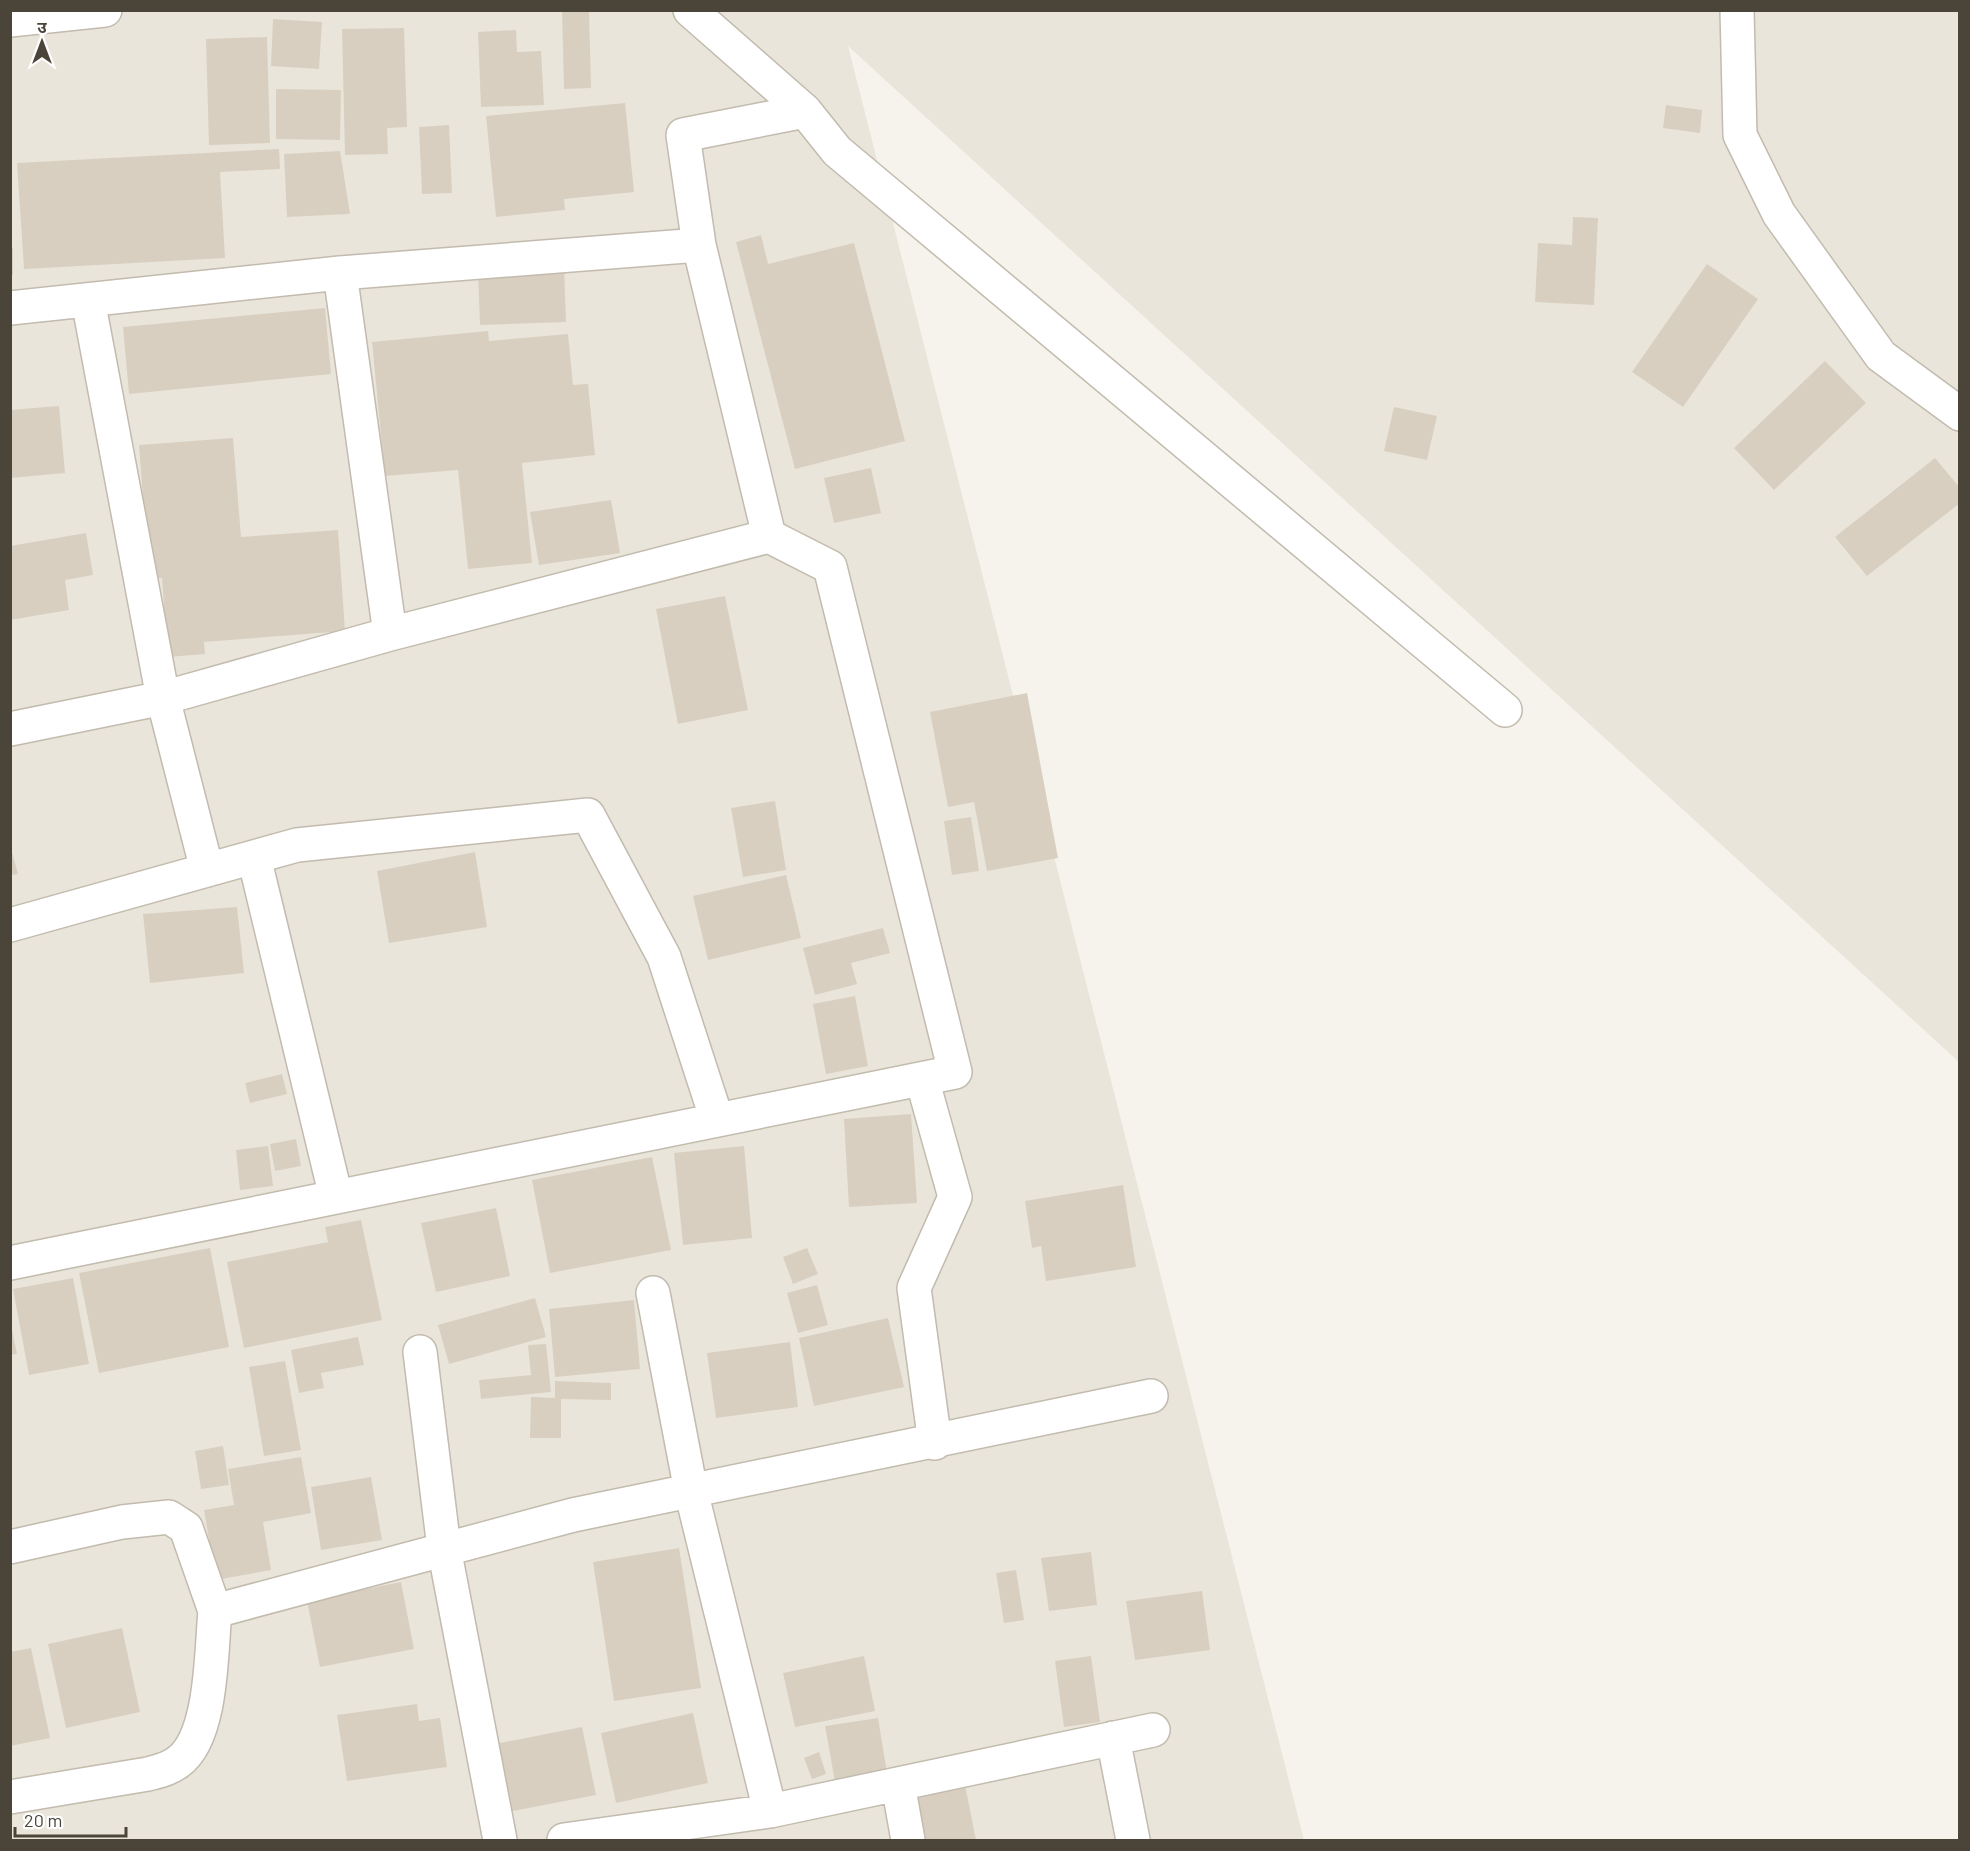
<svg xmlns="http://www.w3.org/2000/svg" width="1970" height="1851" font-family="Barlow,'Noto Sans Devanagari',sans-serif">
<rect width="100%" height="100%" fill="#f6f3ec"/>
<path fill="#eae5da" d="M11 11H1959V1062L848 46 1304 1840H11Z"/>
<path fill="#d8cfc1" d="M562 10H589L591 88 564 89Z
M273 19 322 22 319 69 271 66Z
M404 28 407 127 387 128 388 154 345 155 342 29Z
M516 30 517 52 541 51 544 105 481 107 478 32Z
M267 37 270 143 209 145 206 39Z
M276 89 341 90 340 140 276 139Z
M625 103 634 192 564 199 565 210 496 217 486 116Z
M1666 105 1702 110 1700 133 1663 128Z
M449 125 452 193 422 194 419 127Z
M279 149 280 169 220 172 225 258 24 269 17 163Z
M340 151 350 214 287 217 284 154Z
M1573 217 1598 218 1594 305 1535 302 1538 243 1572 245Z
M761 235 768 264 854 243 905 441 795 469 736 242Z
M10 248H13V275H10Z
M1707 264 1758 299 1683 407 1632 372Z
M564 268 566 322 480 325 478 272Z
M325 308 331 374 129 394 123 327Z
M488 331 489 341 568 334 573 385 588 384 595 455 522 463 532 563 468 569 458 470 385 476 372 342Z
M1825 361 1866 403 1774 490 1734 448Z
M59 406 65 473 10 478V410Z
M1394 407 1437 416 1427 460 1384 451Z
M233 438 241 537 338 530 345 631 204 642 205 654 168 657 162 578 149 579 139 445Z
M1935 458 1960 488V503L1867 576 1835 537Z
M871 468 881 513 834 523 824 478Z
M611 500 620 553 539 565 530 512Z
M86 533 93 575 65 580 69 610 10 620V546Z
M725 596 748 710 678 724 656 609Z
M1027 693 1058 858 987 871 974 802 948 807 930 712Z
M775 801 786 870 743 877 731 808Z
M971 817 979 871 952 875 944 821Z
M10 845 18 874 10 875Z
M475 852 487 927 389 943 377 871Z
M786 875 801 938 708 960 693 896Z
M237 907 244 973 150 983 143 914Z
M883 928 890 953 851 963 857 984 815 995 803 948Z
M855 996 868 1066 826 1074 813 1004Z
M282 1074 287 1094 250 1103 245 1083Z
M911 1114 917 1203 849 1207 844 1119Z
M296 1139 301 1166 275 1171 270 1144Z
M268 1146 273 1186 240 1190 236 1150Z
M744 1146 752 1238 683 1245 674 1153Z
M652 1157 671 1250 550 1273 532 1180Z
M1123 1185 1136 1267 1046 1281 1041 1246 1032 1248 1025 1201Z
M496 1208 510 1276 436 1292 421 1223Z
M361 1220 382 1320 244 1348 227 1262 328 1242 325 1227Z
M210 1248 229 1347 99 1373 79 1273Z
M807 1248 818 1274 793 1284 783 1257Z
M73 1278 89 1364 29 1375 13 1289Z
M817 1285 828 1325 798 1333 787 1293Z
M535 1298 546 1337 449 1364 438 1325Z
M634 1300 640 1369 555 1377 549 1309Z
M888 1318 904 1387 814 1406 799 1338Z
M10 1320 17 1354 10 1355Z
M358 1337 364 1365 321 1373 324 1388 299 1393 291 1350Z
M790 1342 798 1407 716 1418 707 1353Z
M546 1344 551 1392 481 1399 479 1380 531 1375 528 1345Z
M285 1361 301 1450 264 1456 249 1367Z
M555 1381 611 1383V1400L561 1399V1438H530L531 1397 555 1398Z
M223 1446 229 1485 201 1489 195 1451Z
M301 1457 311 1513 263 1522 271 1570 216 1580 204 1510 234 1505 228 1469Z
M371 1477 382 1540 321 1550 311 1487Z
M679 1548 701 1688 614 1701 593 1562Z
M1091 1552 1097 1605 1049 1611 1041 1558Z
M1016 1570 1024 1620 1004 1623 996 1573Z
M401 1582 414 1649 320 1667 307 1601Z
M1202 1591 1210 1650 1135 1660 1126 1601Z
M122 1628 140 1712 66 1728 48 1644Z
M31 1648 50 1738 10 1746V1652Z
M864 1656 875 1711 795 1727 783 1673Z
M1091 1656 1100 1722 1064 1727 1055 1661Z
M417 1704 419 1721 440 1718 447 1767 347 1781 337 1715Z
M693 1713 708 1783 616 1803 601 1733Z
M878 1718 889 1785 837 1793 825 1726Z
M582 1727 596 1795 508 1812 495 1744Z
M819 1752 826 1774 812 1779 804 1758Z
M965 1785 976 1840H923L914 1796Z"/>
<g fill="none" stroke-linecap="round" stroke-linejoin="round">
<defs>
<path id="street" d="M1737 10 1740 135 1779 214 1881 356 1960 414
M10 20 105 10
M805 111 837 151 1505 710
M340 273 390 634
M88 300 163 698 207 870
M10 308 340 273 699 245
M10 729 163 698 390 634 769 536 699 245 683 135 805 111 690 10
M254 857 336 1197
M10 925 297 845 588 815 664 957 717 1120
M922 1079 955 1197 914 1288 935 1443
M10 1263 955 1072 830 567 769 536
M653 1293 691 1491 770 1811
M420 1352 444 1548 500 1840
M10 1547 122 1522 169 1517 186 1528 215 1611 573 1515 1151 1396
M1113 1738 1133 1840
M898 1784 908 1840
M10 1797 148 1774C159 1771 169 1769 178 1762 213 1737 211 1650 215 1611
M564 1840 770 1811 1153 1730"/>
</defs>
<use href="#street" stroke="#c2bbae" stroke-width="36"/>
<use href="#street" stroke="#fff" stroke-width="33"/>
</g>
<rect width="1970" height="1851" fill="none" stroke="#4b4439" stroke-width="24"/>
<g transform="translate(42 42)" stroke="#ffffff" stroke-width="4.5" paint-order="stroke">
<path d="M0-4.5L10 22L0 15L-10 22Z" fill="#4b4439"/>
<text y="-9" font-size="16" font-weight="bold" text-anchor="middle" fill="#4b4439">उ</text>
</g>
<path d="M15 1827v9h111v-9" fill="none" stroke="#4b4439" stroke-width="3"/>
<text x="24" y="1827" font-size="18" fill="#4b4439" stroke="#ffffff" stroke-width="4.5" paint-order="stroke">20 m</text>
</svg>
